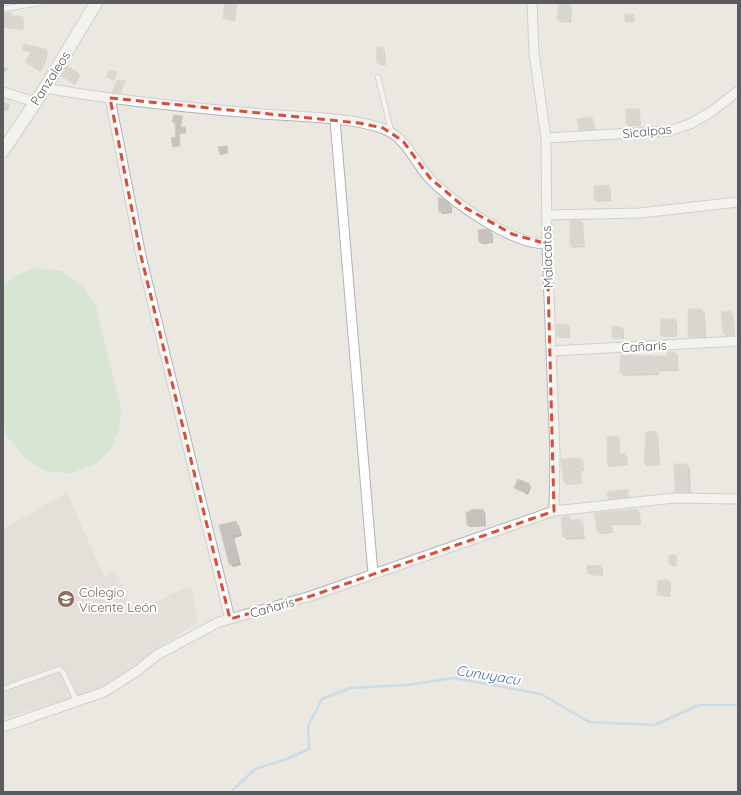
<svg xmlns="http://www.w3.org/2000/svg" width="741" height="795" font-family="Quicksand,sans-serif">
<rect width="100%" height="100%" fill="#eae8e0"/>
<path fill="#dad7ce" d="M67 493 104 577 115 570 134 611 191 586 198 622 151 653 100 690 3 718V529Z"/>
<path fill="#bedfc0" d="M37 268 61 271 82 286 96 306 121 409 119 430 110 450 95 464 72 473 46 471 25 458 7 436 3 419V286L15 276Z"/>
<path fill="#0003" d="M226 3 237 4 235 21 226 20 224 18Z
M570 5 572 7 571 23 560 22 558 19Z
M3 13H11L13 17 22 18 24 20 23 30 4 28Z
M25 45 48 52 45 63 40 72 26 62 32 54 23 50Z
M383 48 385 50 386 65H381L378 63Z
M3 66 8 69 3 75Z
M78 74 80 76 75 85 64 78Z
M125 82 121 94 114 92Z
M3 101 10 105 8 112 3 110Z
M638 110 640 112 641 126H629L627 124Z
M182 117 181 128H186V133L179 134 180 146 175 147 176 123Z
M592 118 596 130 582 132 580 130Z
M608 186 611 188V201L597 202 595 199Z
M449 205 452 207V213L442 214 440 211Z
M581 221 583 223 585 247 573 248 571 246Z
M490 232 493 234V243L482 244 480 242Z
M702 310 705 313 706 340H693L689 336Z
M730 312 733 314 735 335 726 336 724 334Z
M675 320 677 322V337H664L661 335Z
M567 325 570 327V338H560L557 336Z
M622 328 624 330V339H615L613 337Z
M675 353 678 356V371H659V375L624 376 621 373Z
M655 432 658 434 660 465 647 466 645 463V448H647Z
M618 437 620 439V454H624L627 456 628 465 610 467 608 465 607 456Z
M581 459 583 461 584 471H581L582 483 567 485 565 483Z
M687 465 690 468 691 495H679L676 491Z
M529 485 531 487 528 495 516 488Z
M628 491 631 499 611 501 609 499Z
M483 510 485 512 486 526 470 527 468 525Z
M638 510 640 513 641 525H612L613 533 600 534 598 531 596 514Z
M569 517 573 521 580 520 583 524 585 539 567 540 564 536Z
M236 522 239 526 242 536 234 538 241 565 233 567 230 564 221 526Z
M675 556 677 558V566H672L670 564Z
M601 567 603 569V576L590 575 588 573Z
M669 581 671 583 670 597 661 596 658 594Z"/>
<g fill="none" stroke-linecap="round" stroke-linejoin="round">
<path stroke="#a5cef5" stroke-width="2.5" d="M231 792 255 769 287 759 309 749 308 726 322 699 350 688 407 685 454 678 541 694 589 722 654 725 699 705H738"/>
</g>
<path fill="#c5c2bd" stroke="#cecabf" d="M225 3H235L233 19 223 18Z
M559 3 570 4 569 21 557 20Z
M11 12 12 15 23 17 21 29 3 27V13Z
M625 14H634V22H625Z
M24 44 46 49 44 61 38 70 25 62 31 52 22 50Z
M376 47H383L384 63H377Z
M67 66 79 73 72 83 61 76Z
M109 70 117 72 114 80 106 77Z
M117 80 126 81 120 93 112 92Z
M626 109H639V124H626Z
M174 115 183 116 180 127H185L186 133H179L180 145 173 147 171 138 176 137 175 123 172 122Z
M592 117 595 128 579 130 577 119Z
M227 146 228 153 220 155 218 147Z
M609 185V199L594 200V186Z
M438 198H442L450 204V211L439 212Z
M570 220H581L584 245 570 246Z
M487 229 491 231 492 241 479 242 478 230Z
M688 309H702L703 337H688Z
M731 311 733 333 723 334 721 312Z
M661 319H675V336L660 335Z
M556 324H568V336H557Z
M612 326 622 327V338H612Z
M667 352H675L676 368 657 369V372L620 373V355L667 356Z
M656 431 658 464H644L646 432Z
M618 436 619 454 625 453 626 463 607 465V437Z
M581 458 582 469H579L581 481 564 483 561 459Z
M674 464H687L688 492H675Z
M518 479 530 484 526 493 514 488Z
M628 489 629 497 608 499 607 492Z
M483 509 484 524 467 525 466 512H470V510Z
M638 509V523L610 522 611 530 597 532 594 513Z
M564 516H570V520L580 519 582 535 563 537 561 518Z
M236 521 239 533 231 534 238 562 229 564 219 525Z
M669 555H676V564H669Z
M587 565 601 566V574H587Z
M658 580H669L668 595H657Z"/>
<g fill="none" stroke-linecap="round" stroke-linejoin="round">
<defs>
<path id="lane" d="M3 9 40 3
M378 77 391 131
M3 689 59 669 63 672 77 702"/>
<path id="street" d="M532 3 534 53 546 138 547 244 555 454 554 511
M45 88C118 101 191 108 264 114 299 117 353 117 384 129 407 138 414 162 430 179 454 203 513 245 547 244
M3 92 35 102
M110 98 141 256 230 619
M335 120 373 574
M546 138 669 131 690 124 711 112 738 91
M546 215 640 213 738 202
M551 351 738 341
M3 727 104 692 137 671 157 655 219 622 311 596 554 511 674 498 738 499"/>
<path id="secondary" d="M3 151 45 88 96 3"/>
</defs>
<use href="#lane" stroke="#b1b2b6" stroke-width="6"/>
<use href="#street" stroke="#b1b2b6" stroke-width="11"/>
<use href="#secondary" stroke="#b0b2b6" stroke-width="14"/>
<use href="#lane" stroke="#fff" stroke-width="4.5"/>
<use href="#street" stroke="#fff" stroke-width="9"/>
<use href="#secondary" stroke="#fff" stroke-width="12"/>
</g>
<path d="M0 0H741V795H0ZM110 98 359 123 383 128 403 141 430 178 464 207 512 234 547 244 554 511 311 596 230 619 141 256Z" fill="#eae8e0" fill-opacity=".55" fill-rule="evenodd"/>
<path fill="none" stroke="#d54f3b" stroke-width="3" stroke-dasharray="8 5" stroke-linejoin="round" d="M110 98 359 123 383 128 403 141 430 178 464 207 512 234 547 244 554 511 311 596 230 619 141 256Z"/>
<defs>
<symbol id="school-disc" viewBox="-11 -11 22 22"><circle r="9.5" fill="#8d6e63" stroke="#fff"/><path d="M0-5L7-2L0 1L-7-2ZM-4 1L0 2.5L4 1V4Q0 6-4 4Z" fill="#fff"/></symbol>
</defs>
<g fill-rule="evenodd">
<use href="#school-disc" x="56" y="589" width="20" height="20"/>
</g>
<g text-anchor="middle" stroke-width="4" stroke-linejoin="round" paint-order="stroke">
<g font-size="13" fill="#595b5f" stroke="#fff">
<text transform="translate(50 78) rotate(-57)" y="5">Panzaleos</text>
<text transform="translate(647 131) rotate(-6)" y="5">Sicalpas</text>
<text transform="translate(547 257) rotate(-92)" y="5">Malacatos</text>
<text transform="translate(644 346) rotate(-3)" y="5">Cañaris</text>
<text transform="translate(272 607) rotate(-16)" y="5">Cañaris</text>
</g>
<g font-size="13" fill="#785e54" stroke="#fff" text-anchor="start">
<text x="79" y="597">Colegio<tspan x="79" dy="15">Vicente León</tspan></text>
</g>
<g font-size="14" font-style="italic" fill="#4974ac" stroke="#fff">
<text transform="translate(488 675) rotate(9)" y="5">Cunuyacu</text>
</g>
</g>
<rect width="741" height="795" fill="none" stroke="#595b5f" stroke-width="8"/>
</svg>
